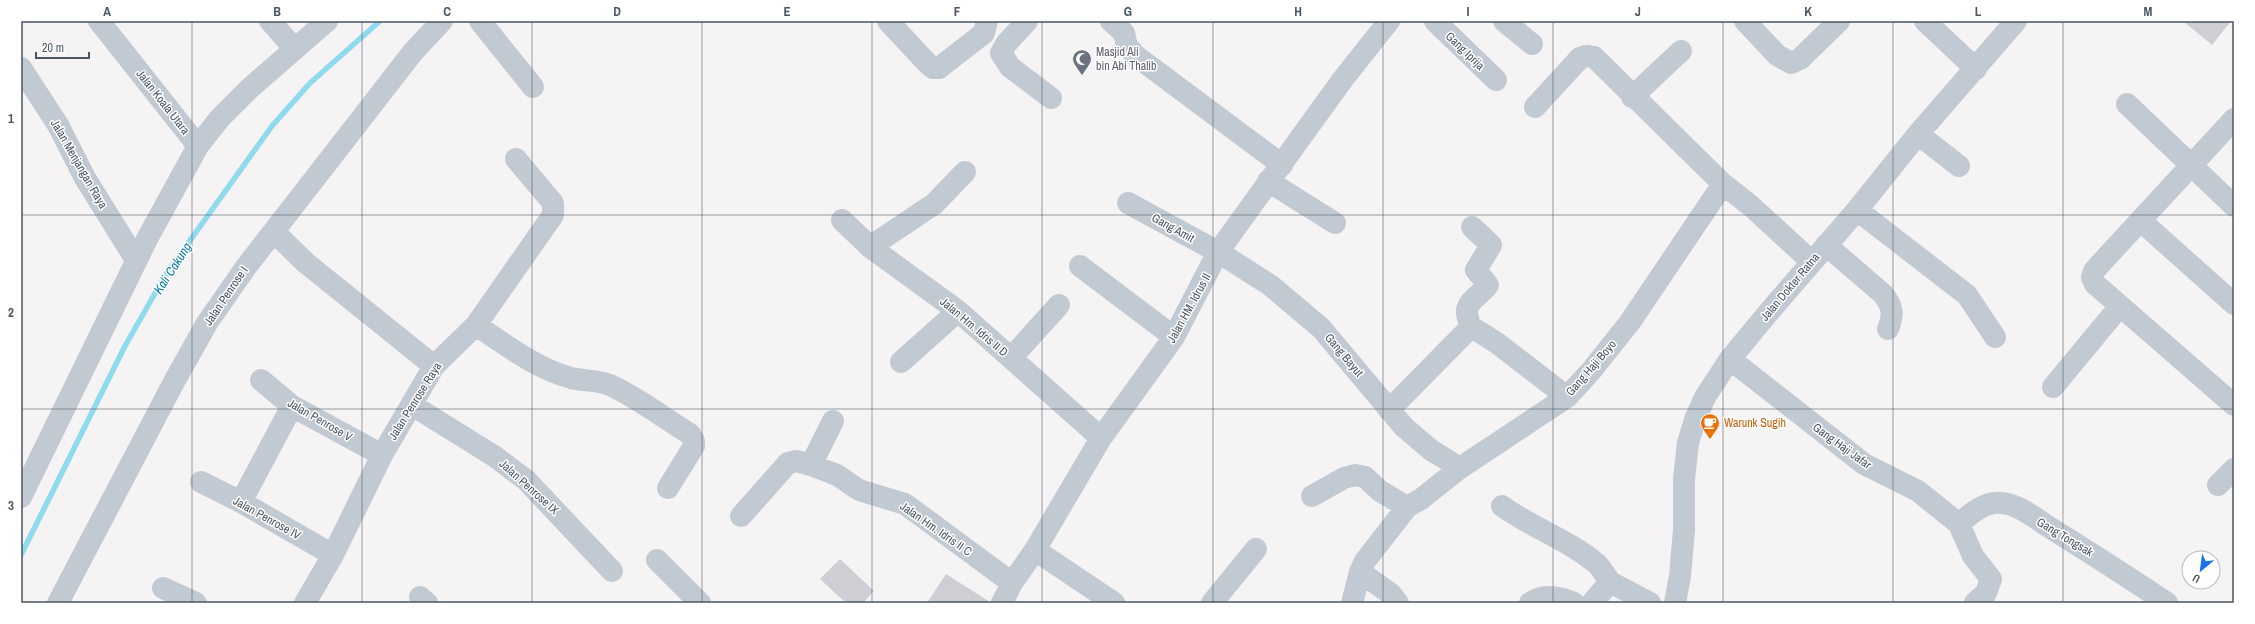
<svg xmlns="http://www.w3.org/2000/svg" width="2255" height="624" font-family="'Archivo Narrow',sans-serif">
  <style>
    .lines { fill: none; stroke-linecap: round; stroke-linejoin: round }
    .stream { stroke: #90daee; stroke-width: 5.5 }
    .building { fill: #cdcfd5 }
    .minor { stroke: #c1cad2; stroke-width: 22 }
    .grid { fill: none; stroke: #4a5661; stroke-width: 1; stroke-opacity: 0.55 }
    .labels { text-anchor: middle; stroke-width: 3; stroke-linejoin: round; paint-order: stroke }
    .street-label { font-size: 12px; fill: #4a5661; stroke: #fff }
    .worship-label { font-size: 12px; fill: #5b616d; stroke: #fff; text-anchor: start }
    .food-label { font-size: 12px; fill: #c56008; stroke: #fff; text-anchor: start }
    .water-label { font-size: 13px; font-style: italic; fill: #0c7c9b; stroke: #fff }
    .neatline { fill: none; stroke: #4a5661; stroke-width: 1.5 }
    .grid-label { font-size: 13px; text-anchor: middle; font-weight: bold; fill: #4a5661 }
  </style>
  <rect width="100%" height="100%" fill="#f5f3f3"/>
  <g class="lines">
    <path class="stream" d="M21,555L125,346L166,274L272,126L310,83L380,21"/>
  </g>
  <path class="building" d="M2183,21H2231L2212,45Z
    M840,559L874,591L863,603H846L820,579Z
    M946,574L990,602V603H927Z"/>
  <g class="lines">
    <path class="minor" d="M99,21L198,146
      M270,21L294,48
      M480,21L533,87
      M888,21L927,63L933,68H939L984,33L987,21
      M1027,21L1006,44L1001,53L1010,67L1051,98
      M1111,21L1124,33L1127,46L1136,56L1282,165
      M1435,21L1496,80
      M1504,21L1532,44
      M1745,21L1777,55L1791,63L1800,59L1839,21
      M1925,21L1976,69
      M21,68L58,125L85,178L136,260
      M1632,97L1681,51
      M2127,104L2234,206
      M1535,107L1580,58L1586,56L1594,57L1723,184
      M2234,119L2102,262L2094,271L2092,277L2095,284L2234,405
      M1918,134L1959,166
      M1268,181L1335,223
      M1128,203L1218,252L1270,285L1321,328L1404,427L1431,450L1460,468
      M1857,210L1967,295L1995,337
      M842,220L870,247L958,311L1101,438
      M2141,221L2234,304
      M274,232L306,263L434,366
      M1826,245L1883,294C1893,307 1894,314 1888,329
      M870,247L934,204L965,172
      M1080,266L1174,337
      M476,325C506,345 535,368 571,378C583,381 598,380 610,385C638,398 664,418 690,434L694,441V446L668,488
      M1470,326L1497,343L1567,397
      M1011,358L1059,305
      M1730,359L1864,464L1918,491L1959,524L1973,556L1991,579L1986,593L1975,603
      M901,362L958,311
      M261,380L292,406L382,455
      M2053,387L2120,306
      M412,405L494,456L526,480L612,571
      M1389,410L1469,329C1471,322 1466,317 1467,310C1470,298 1482,294 1488,285L1476,270L1491,245L1472,227
      M811,465L833,421
      M201,482L241,502L333,555
      M2218,485L2234,469
      M1312,496L1344,478L1355,475L1365,477L1380,491L1407,507
      M21,497L147,239L198,146L220,118L249,89L327,21
      M241,502L292,406
      M1502,506C1532,528 1569,540 1597,564C1602,569 1606,576 1610,582
      M741,516L788,463L796,461L811,465L837,475L859,490L905,504L1012,583
      M1959,524C1970,514 1985,501 2001,503C2018,504 2035,518 2049,527C2089,552 2128,577 2167,603
      M1035,550L1114,603
      M657,560L700,603
      M1360,572L1391,594L1398,603
      M163,588L196,603
      M420,597L427,603
      M58,603L175,380L207,323L246,267L413,52L442,21
      M305,603L333,555L382,455L434,366L476,325L553,215V203L516,159
      M1002,603L1012,583L1035,550L1101,438L1174,337L1218,252L1343,79L1389,21
      M1212,603L1256,549
      M1352,603L1360,572L1365,561L1407,507L1421,499L1460,468L1567,397L1591,371L1630,322L1723,184L1751,206L1812,262
      M1530,603C1544,593 1560,597 1574,603
      M1592,603L1610,582L1650,603
      M1675,603L1680,576L1684,530V479L1688,443L1695,420L1705,397L1730,359L1768,313L1857,210L1918,134L2016,21"/>
  </g>
  <path class="grid" d="M192,21V603M362,21V603M532,21V603M702,21V603M872,21V603M1042,21V603M1213,21V603M1383,21V603M1553,21V603M1723,21V603M1893,21V603M2063,21V603M21,215H2234M21,409H2234"/>
  <defs>
    <symbol id="mosque-pin" viewBox="-11 -11 22 30"><path d="M0 17L-7.5 6A9.5 9.5 0 1 1 7.5 6Z" fill="#6b7280" stroke="#fff"/><path d="M3.5-4.9A6 6 0 1 0 3.5 4.9A5 5 0 1 1 3.5-4.9Z" fill="#fff"/></symbol>
    <symbol id="cafe-pin" viewBox="-11 -11 22 30"><path d="M0 17L-7.5 6A9.5 9.5 0 1 1 7.5 6Z" fill="#e8710a" stroke="#fff"/><path d="M-5.5-4.5H6V0H3Q3 3.5 0 3.5H-2.5Q-5.5 3.5-5.5 0ZM3-3.2v2h1.7v-2ZM-6 4.5H4V6H-6Z" fill="#fff"/></symbol>
  </defs>
  <g fill-rule="evenodd">
    <use href="#mosque-pin" x="1071" y="48" width="22" height="30"/>
    <use href="#cafe-pin" x="1699" y="412" width="22" height="30"/>
  </g>
  <g class="labels">
    <g class="street-label">
      <text transform="translate(1465 51) rotate(44)" y="4">Gang Iprija</text>
      <text transform="translate(163 102) rotate(52)" y="4">Jalan Koala Utara</text>
      <text transform="translate(79 164) rotate(60)" y="4">Jalan Menjangan Raya</text>
      <text transform="translate(1173 228) rotate(29)" y="4">Gang Amit</text>
      <text transform="translate(1790 287) rotate(-50)" y="4">Jalan Dokter Ratna</text>
      <text transform="translate(226 296) rotate(-56)" y="4">Jalan Penrose I</text>
      <text transform="translate(1189 308) rotate(-61)" y="4">Jalan HM. Idrus II</text>
      <text transform="translate(974 327) rotate(40)" y="4">Jalan Hm. Idris II D</text>
      <text transform="translate(1344 355) rotate(50)" y="4">Gang Bayut</text>
      <text transform="translate(1591 368) rotate(-49)" y="4">Gang Haji Boyo</text>
      <text transform="translate(415 401) rotate(-58)" y="4">Jalan Penrose Raya</text>
      <text transform="translate(320 420) rotate(30)" y="4">Jalan Penrose V</text>
      <text transform="translate(1842 446) rotate(36)" y="4">Gang Haji Jafar</text>
      <text transform="translate(529 487) rotate(42)" y="4">Jalan Penrose IX</text>
      <text transform="translate(267 518) rotate(29)" y="4">Jalan Penrose IV</text>
      <text transform="translate(936 529) rotate(35)" y="4">Jalan Hm. Idris II C</text>
      <text transform="translate(2065 537) rotate(31)" y="4">Gang Tongsak</text>
    </g>
    <g class="worship-label">
      <text x="1096" y="56">Masjid Ali<tspan x="1096" dy="14">bin Abi Thalib</tspan></text>
    </g>
    <g class="food-label">
      <text x="1724" y="427">Warunk Sugih</text>
    </g>
    <g class="water-label">
      <text transform="translate(172 268) rotate(-57)" y="5">Kali Cakung</text>
    </g>
  </g>
  <rect width="2255" height="624" fill="none" stroke="#ffffff" stroke-width="44"/>
  <g transform="translate(2201 570) rotate(209)"><circle r="19" fill="#ffffff" stroke="#b7bbc0"/>
  <path d="M0-3L7 15L0 10L-7 15Z" fill="#1a73e8"/>
  <text y="-6" font-size="11" font-weight="bold" text-anchor="middle" fill="#4a5661">U</text>
  </g>
  <path d="M36 52v6h53v-6" fill="none" stroke="#4a5661" stroke-width="2"/>
  <text x="42" y="52" font-size="12" fill="#4a5661" stroke="#ffffff" stroke-width="3" paint-order="stroke">20 m</text>
  <rect x="22" y="22" width="2211" height="580" class="neatline"/>
  <g class="grid-label">
    <text x="107" y="16">A</text>
    <text x="277" y="16">B</text>
    <text x="447" y="16">C</text>
    <text x="617" y="16">D</text>
    <text x="787" y="16">E</text>
    <text x="957" y="16">F</text>
    <text x="1128" y="16">G</text>
    <text x="1298" y="16">H</text>
    <text x="1468" y="16">I</text>
    <text x="1638" y="16">J</text>
    <text x="1808" y="16">K</text>
    <text x="1978" y="16">L</text>
    <text x="2148" y="16">M</text>
    <text x="11" y="123">1</text>
    <text x="11" y="317">2</text>
    <text x="11" y="510">3</text>
  </g>
</svg>
